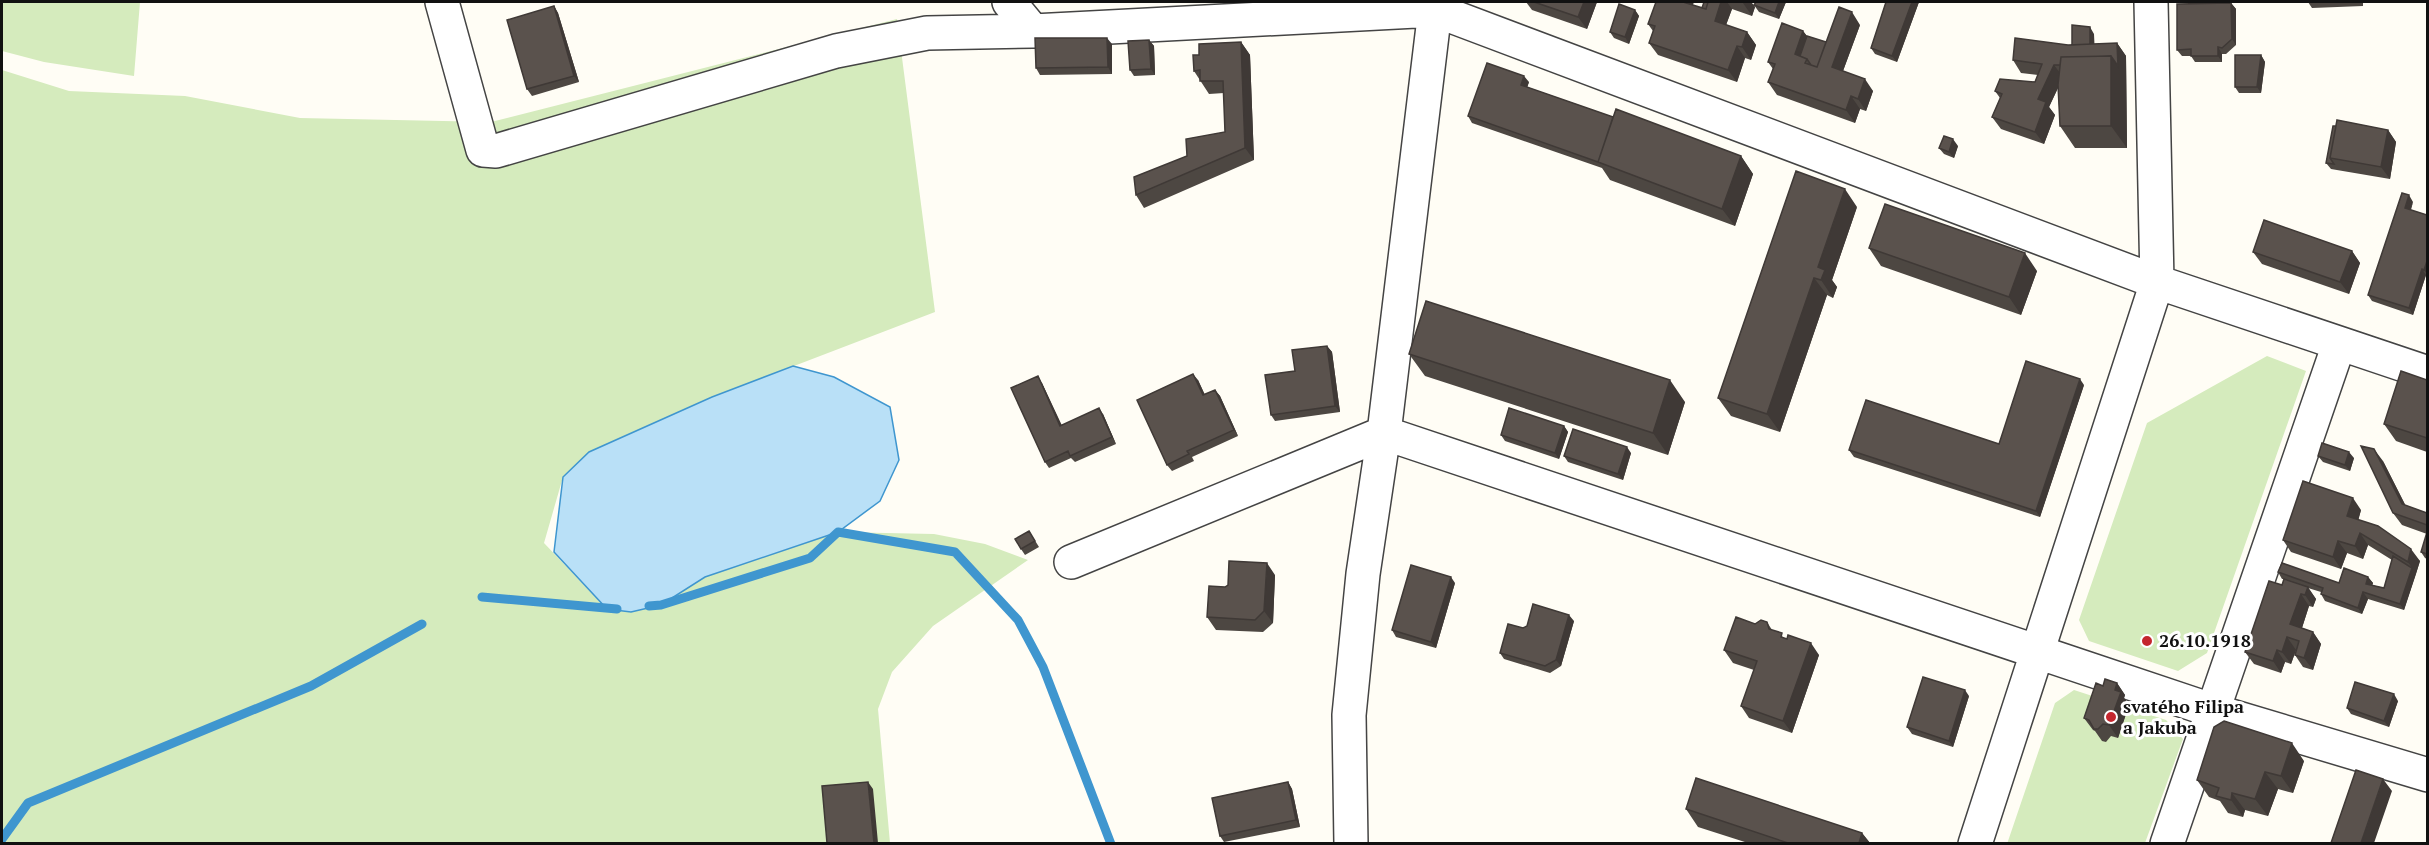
<svg xmlns="http://www.w3.org/2000/svg" width="2429" height="845" font-family="'PT Serif',serif">
  <style>
    .green { fill: #d5ebbd }
    .water { fill: #b9e0f7; stroke: #3f96cf; stroke-width: 1.5 }
    .lines { fill: none; stroke-linecap: round; stroke-linejoin: round }
    .stream { stroke: #3f96cf; stroke-width: 9 }
    .minor-casing { stroke: #444; stroke-width: 36 }
    .minor { stroke: #fff; stroke-width: 33 }
    .wall { fill: #4d4742 }
    .shaded-wall { fill: #3f3936 }
    .building { fill: #5a524d; stroke: #3f3936; stroke-width: 1.5 }
    .poi-dot { fill: #c4262e; stroke: #fff; stroke-width: 2 }
    .labels { text-anchor: middle; stroke-width: 6; stroke-linejoin: round; paint-order: stroke }
    .poi-label { font-size: 18px; font-weight: bold; fill: #111; stroke: #fff; text-anchor: start }
  </style>
  <rect width="100%" height="100%" fill="#fffdf5"/>
  <path class="green" d="M2,2H140L134,76L44,62L2,51Z
    M897,19L935,312L713,397L563,477L544,543L607,609L661,605L705,577L838,532L934,534L985,544L1028,560L933,626L892,672L878,709L890,843H2V70L69,91L185,96L300,118L491,122Z
    M2267,356L2306,371L2207,653L2178,671L2089,641L2079,620L2147,423Z
    M2074,690L2166,720L2183,739L2145,843L2007,844L2055,703Z"/>
  <path class="water" d="M793,366L834,377L890,407L899,460L880,501L838,532L705,577L661,605L631,612L607,609L554,552L563,477L589,452L712,397Z"/>
  <g class="lines">
    <path class="stream" d="M482,597L617,609
      M649,606L661,605L810,558L838,532L955,552L1018,620L1043,667L1111,844
      M2,839L28,803L311,686L422,624"/>
    <defs>
      <path id="minor" d="M442,2L483,150L496,151L836,51L927,33L1033,31
        M1009,2L1033,31L1435,10L2157,282L2428,373
        M1432,2L1435,10L1384,433L2211,710L2428,775
        M1071,562L1384,433L1363,574L1349,715L1351,844
        M1975,844L2157,282L2151,2
        M2167,844L2339,344"/>
    </defs>
    <use href="#minor" class="minor-casing"/>
    <use href="#minor" class="minor"/>
  </g>
  <path class="wall" d="M1526,2H1597L1587,29L1532,10Z
    M1704,2H1751L1755,7L1752,16L1732,9L1726,25L1747,32L1756,45L1751,60L1745,58L1737,82L1658,55L1649,43L1653,31L1648,24L1693,5L1702,8Z
    M1756,2H1786L1779,19L1759,12L1754,5Z
    M1886,2H1919L1897,62L1875,54L1871,48Z
    M2308,2H2363V6L2312,8Z
    M2231,3L2236,9V45L2226,54H2222V62H2195L2191,56H2182L2177,50Z
    M554,6L558,13L579,82L532,96L527,89Z
    M1635,10L1639,16L1629,44L1614,38L1610,32Z
    M1860,25L1843,71L1873,91L1866,111L1860,109L1855,123L1777,95L1768,82L1773,69L1768,62L1803,31L1807,36L1826,42Z
    M2094,34V44L2117,43L2126,56L2127,148H2075L2060,126L2058,88L2049,107L2055,115L2044,144L2001,129L1992,117L2000,98L1995,91L2035,82L2038,75L2021,73L2013,60L2068,45H2072Z
    M1149,40L1154,46L1155,75L1134,76L1130,70Z
    M1241,42L1250,55L1254,160L1144,208L1136,195L1225,132L1224,93L1209,94L1194,71L1199,55Z
    M1112,44V74L1040,75L1036,68Z
    M2261,55L2265,62L2261,93H2239L2235,87Z
    M1529,82L1527,87L1613,117L1741,156L1753,174L1735,226L1610,180L1602,168L1472,123L1468,116Z
    M2333,126L2388,130L2396,142L2390,179L2331,169L2326,163Z
    M1958,146L1954,158L1944,154L1939,148Z
    M2413,202L2411,210L2427,215V276L2426,275L2413,315L2372,301L2368,295Z
    M1857,207L1832,280L1837,287L1833,298L1827,295L1780,432L1731,416L1718,398Z
    M1869,248L2037,271L2021,315L1881,266Z
    M2352,251L2360,263L2349,294L2262,264L2253,252Z
    M1327,346L1332,352L1340,412L1275,421L1271,415L1295,371Z
    M1409,354L1685,402L1668,455L1425,376Z
    M1198,380L1205,395L1215,390L1220,396L1238,436L1192,457L1194,461L1172,471L1167,465Z
    M2427,380V452L2396,441L2384,424Z
    M1042,383L1061,425L1103,414L1116,444L1075,462L1071,458L1049,468L1045,462Z
    M2084,385L2040,517L1854,457L1849,450L1999,444Z
    M1564,426L1568,432L1559,459L1505,441L1501,435Z
    M1631,453L1623,480L1568,462L1564,456Z
    M2318,456L2354,458L2350,471L2323,462Z
    M2383,461L2405,505L2427,513V559L2425,558L2421,552L2427,534L2402,525L2393,513Z
    M2361,510L2358,520L2420,561L2404,610L2368,599L2362,614L2325,601L2321,594V592L2308,588L2316,599L2313,607L2309,606L2302,628L2313,632L2321,644L2313,670L2303,667L2295,655L2296,650L2291,664L2285,662L2281,673L2254,664L2245,652L2282,585L2284,579H2282L2278,572L2339,583L2368,577L2373,583L2372,585L2384,588L2392,560L2368,545L2363,559L2347,553L2341,569L2291,552L2283,540Z
    M1029,531L1039,547L1025,555L1021,549Z
    M1275,575L1273,623L1263,632L1216,630L1207,617L1225,587Z
    M1455,583L1436,648L1396,637L1392,630Z
    M1574,621L1561,666L1550,673L1504,659L1500,653L1523,628Z
    M1767,622L1772,630L1786,639L1819,655L1792,733L1749,718L1741,706L1754,670L1733,663L1724,650L1755,624Z
    M2117,683L2125,695L2124,698L2129,705L2118,738L2111,736L2106,742L2102,741L2095,731L2093,730L2084,718L2103,686Z
    M1969,696L1953,747L1912,734L1907,727Z
    M2398,701L2389,727L2351,714L2347,708Z
    M2304,761L2293,793L2278,789L2268,816L2245,810L2243,817L2228,813L2220,801L2209,797L2197,780Z
    M1288,782L1292,789L1300,827L1224,842L1220,836Z
    M1686,809L1862,833L1870,843H1748L1698,827Z"/>
  <path class="shaded-wall" d="M1584,2H1597L1587,29L1578,17Z
    M1682,2H1694L1690,13Z
    M1721,2H1727L1732,9L1723,33L1715,21Z
    M1744,2H1751L1755,7L1752,16L1743,3Z
    M1779,2H1786L1779,19L1775,13Z
    M1912,2H1919L1897,62L1892,56Z
    M2231,3L2236,9V45L2232,39Z
    M554,6L558,13L579,82L574,76Z
    M1635,10L1639,16L1629,44L1625,37Z
    M1852,12L1860,25L1840,79L1832,67Z
    M2090,27L2094,34L2095,56L2090,50Z
    M1803,31L1812,43L1805,62L1795,54Z
    M1747,32L1756,45L1751,60L1742,47Z
    M1107,38L1112,44V74L1108,67Z
    M1149,40L1154,46L1155,75L1151,69Z
    M1241,42L1250,55L1254,160L1245,148Z
    M2117,43L2126,56L2127,148L2111,126V56Z
    M1737,46L1745,58L1737,82L1728,70Z
    M2218,47L2222,54V62L2218,56Z
    M2261,55L2265,62L2261,93L2257,87Z
    M2054,65L2063,77L2049,107L2055,115L2044,144L2035,132L2038,99Z
    M1524,76L1529,82L1526,91L1521,85Z
    M1865,79L1873,91L1866,111L1858,99Z
    M1851,96L1860,109L1855,123L1846,110Z
    M2388,130L2396,142L2390,179L2381,167Z
    M1953,139L1958,146L1954,158L1949,152Z
    M1741,156L1753,174L1735,226L1722,209Z
    M1845,189L1857,207L1832,280L1837,287L1833,298L1821,280L1818,267Z
    M2409,195L2413,202L2409,214L2405,208Z
    M2352,251L2360,263L2349,294L2340,282Z
    M2025,253L2037,271L2021,315L2009,297Z
    M2427,261V274L2424,270Z
    M2422,269L2426,275L2413,315L2409,308Z
    M1814,278L1827,295L1780,432L1767,414Z
    M1327,346L1332,352L1340,412L1335,406Z
    M1193,374L1198,380L1208,402L1203,395Z
    M1038,376L1042,383L1065,432L1060,426Z
    M2080,379L2084,385L2040,517L2036,511Z
    M1670,380L1685,402L1668,455L1653,433Z
    M1215,390L1220,396L1238,436L1234,430Z
    M1099,408L1103,414L1116,444L1112,437Z
    M1564,426L1568,432L1559,459L1555,453Z
    M1627,447L1631,453L1623,480L1618,474Z
    M2374,449L2383,461L2411,516L2402,504Z
    M2349,452L2354,458L2350,471L2345,465Z
    M2353,498L2361,510L2356,529L2347,516Z
    M2360,533L2368,545L2363,559L2355,546Z
    M2338,541L2347,553L2341,569L2333,557Z
    M2411,549L2420,561L2416,574L2408,562Z
    M1267,563L1275,575L1273,623L1264,611Z
    M2412,568L2416,574L2404,610L2400,604Z
    M1451,577L1455,583L1436,648L1431,642Z
    M2368,577L2373,583L2371,590L2366,584Z
    M2308,587L2316,599L2313,607L2305,595Z
    M2363,592L2368,599L2362,614L2358,608Z
    M2301,594L2309,606L2299,637L2290,624Z
    M1569,615L1574,621L1561,666L1556,660Z
    M2313,632L2321,644L2313,670L2304,658Z
    M2287,637L2296,650L2291,664L2282,652Z
    M1811,643L1819,655L1792,733L1783,721Z
    M2277,650L2285,662L2281,673L2273,661Z
    M2117,683L2125,695L2124,698L2129,705L2118,738L2109,725L2115,690Z
    M1965,690L1969,696L1953,747L1949,741Z
    M2394,694L2398,701L2389,727L2384,721Z
    M2292,743L2304,761L2293,793L2281,776Z
    M2265,772L2278,789L2268,816L2255,799Z
    M2383,779L2392,791L2374,843H2361Z
    M868,782L873,789L878,843H874Z
    M1288,782L1292,789L1300,827L1296,820Z
    M2232,793L2245,810L2243,817L2231,800Z
    M1862,833L1870,843H1859Z"/>
  <path class="building" d="M1534,2H1584L1578,17Z
    M1656,2H1683L1706,9L1708,2H1721L1715,21L1747,32L1742,47L1737,46L1728,70L1649,43L1655,26L1648,24Z
    M1704,2H1708L1706,9L1702,8Z
    M1756,2H1779L1775,13L1754,5Z
    M1886,2H1912L1892,56L1871,48Z
    M2231,3L2232,39L2222,48L2218,47V56H2191V49L2177,50V4Z
    M1619,4L1635,10L1625,37L1610,32Z
    M554,6L574,76L527,89L507,20Z
    M1839,7L1852,12L1832,67L1865,79L1858,99L1851,96L1846,110L1768,82L1775,64L1768,62L1782,23L1803,31L1795,54L1807,59L1805,63L1817,67Z
    M2072,25L2090,27V44L2072,45Z
    M1807,36L1826,42L1817,67L1811,65L1807,59L1800,56Z
    M1035,38H1107L1108,67L1036,68Z
    M2015,38L2068,45L2117,43L2118,66L2111,56L2061,57L2060,65H2054L2038,99L2046,102L2035,132L1992,117L2002,94L1995,91L2000,79L2035,82L2042,64L2013,60Z
    M1149,40L1151,69L1130,70L1128,41Z
    M1241,42L1245,148L1136,195L1134,177L1187,156L1186,139L1225,132L1223,81H1200V70L1194,71L1193,55H1199V44Z
    M2235,55H2261L2257,87H2235Z
    M2111,56V126H2060L2058,85L2061,57Z
    M1487,63L1524,76L1521,85L1613,117L1598,162L1468,116Z
    M1616,109L1741,156L1722,209L1598,162Z
    M2337,120L2388,130L2381,167L2330,158Z
    M2333,126H2336L2330,158L2334,164L2326,163Z
    M1944,136L1953,139L1949,152L1939,148Z
    M1796,171L1845,189L1818,267L1825,270L1821,280L1814,278L1767,414L1718,398Z
    M2402,193L2409,195L2405,208L2427,215V261L2424,270L2422,269L2409,308L2368,295Z
    M1885,204L2025,253L2009,297L1869,248Z
    M2264,220L2352,251L2340,282L2253,252Z
    M1426,301L1670,380L1653,433L1409,354Z
    M1327,346L1335,406L1271,415L1265,375L1295,371L1292,350Z
    M2026,361L2080,379L2036,511L1849,450L1866,400L1999,444Z
    M2401,371L2427,380V438L2384,424Z
    M1193,374L1203,395L1215,390L1234,430L1187,451L1189,454L1167,465L1137,400Z
    M1038,376L1060,426L1099,408L1112,437L1070,456L1068,451L1045,462L1011,388Z
    M1509,408L1564,426L1555,453L1501,435Z
    M1573,429L1627,447L1618,474L1564,456Z
    M2322,443L2349,452L2345,465L2318,456Z
    M2361,446L2374,449L2402,504L2427,513V525L2393,513Z
    M2303,481L2353,498L2347,516L2378,526L2411,549L2408,562L2360,533L2355,546L2338,541L2333,557L2283,540Z
    M1029,531L1035,541L1021,549L1015,539Z
    M2427,532V554L2421,552Z
    M2393,556L2412,568L2400,604L2363,592L2358,608L2321,594L2323,588L2278,572L2282,563L2339,583L2344,568L2368,577L2366,584L2384,588Z
    M1229,561L1267,563L1264,611L1255,620L1207,617L1209,586L1225,587L1228,585Z
    M1411,565L1451,577L1431,642L1392,630Z
    M2284,579L2308,587L2305,595L2301,594L2290,624L2313,632L2304,658L2295,655L2299,641L2287,637L2282,652L2277,650L2273,661L2245,652L2269,581L2282,585Z
    M1533,604L1569,615L1556,660L1545,666L1500,653L1508,624L1523,628L1527,626Z
    M1736,617L1755,624L1761,620L1767,622L1769,629L1782,633L1781,637L1787,639L1788,635L1811,643L1783,721L1741,706L1757,661L1724,650Z
    M1923,677L1965,690L1949,741L1907,727Z
    M2105,679L2117,683L2115,690L2121,692L2109,725L2103,724L2098,729H2094L2089,720L2084,718L2096,683L2103,686Z
    M2355,682L2394,694L2384,721L2347,708Z
    M2224,721L2292,743L2281,776L2265,772L2255,799L2232,793L2231,800L2216,796L2219,788L2197,780L2214,727Z
    M2356,770L2383,779L2361,843H2331Z
    M1696,778L1862,833L1859,843H1788L1686,809Z
    M868,782L874,843H827L822,786Z
    M1288,782L1296,820L1220,836L1212,798Z"/>
  <g class="poi-dot">
    <circle cx="2147" cy="641" r="6"/>
    <circle cx="2111" cy="717" r="6"/>
  </g>
  <g class="labels">
    <g class="poi-label">
      <text x="2159" y="647">26.10.1918</text>
      <text x="2123" y="713">svatého Filipa<tspan x="2123" dy="21">a Jakuba</tspan></text>
    </g>
  </g>
  <rect width="2429" height="845" fill="none" stroke="#111111" stroke-width="6"/>
</svg>
